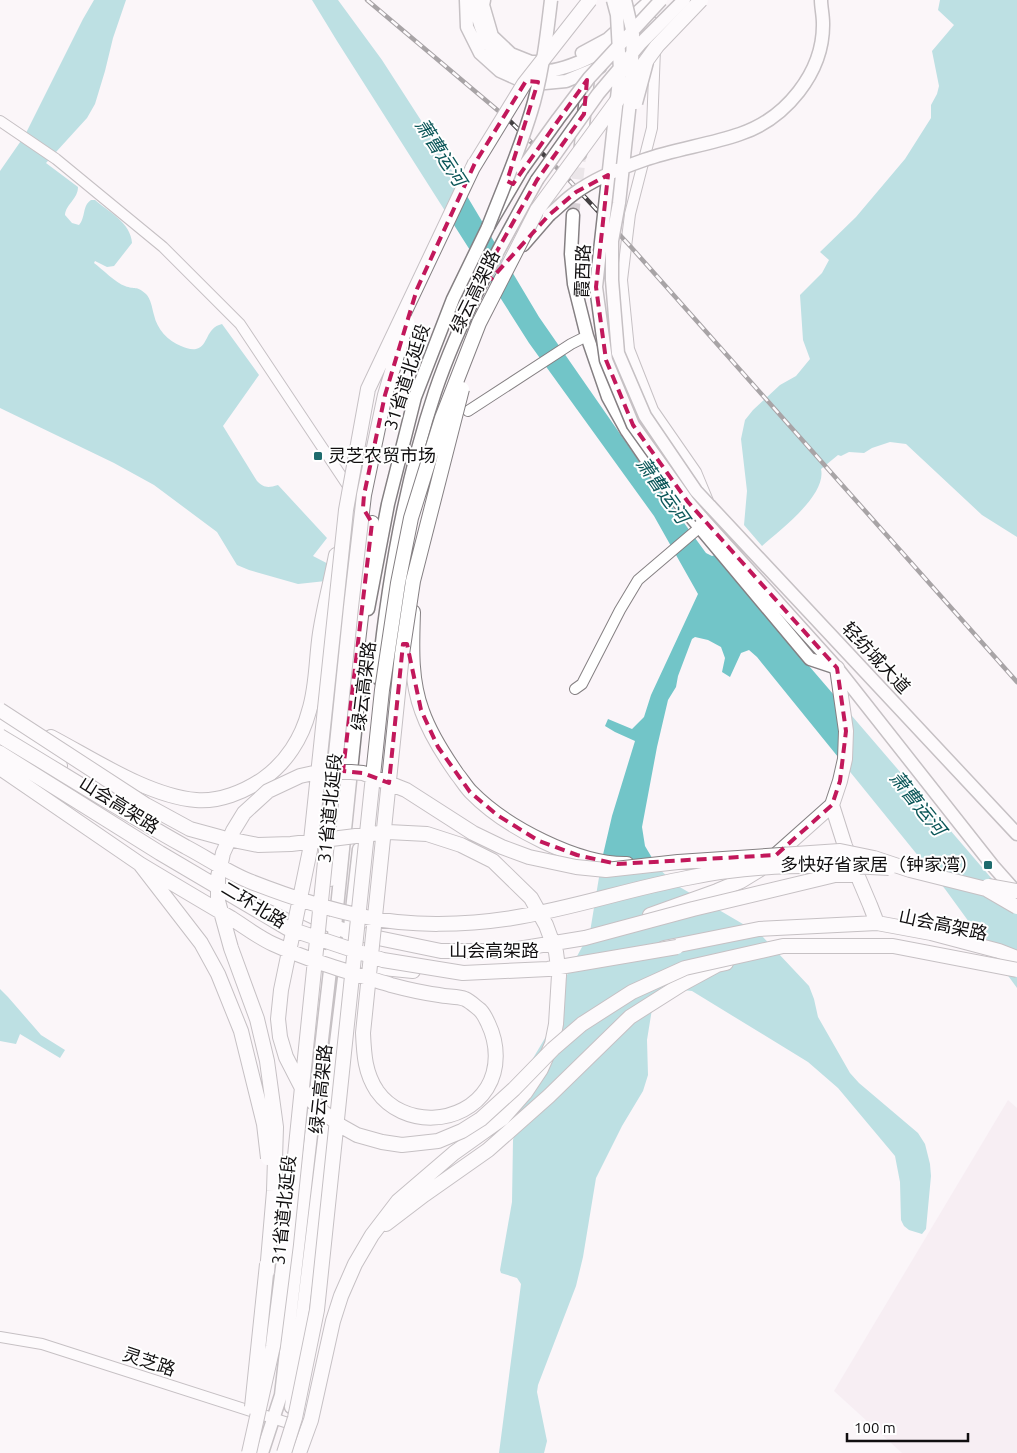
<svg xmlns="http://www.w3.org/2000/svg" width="1017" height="1453" font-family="Ubuntu,'Noto Sans SC',sans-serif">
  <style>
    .built { fill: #f1e5ec }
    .water { fill: #72c5c8 }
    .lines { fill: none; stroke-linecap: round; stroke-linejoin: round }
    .major-tunnel { stroke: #d8d2d6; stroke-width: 12; stroke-dasharray: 12 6; stroke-linecap: butt }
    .minor-casing { stroke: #858083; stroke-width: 12 }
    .major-casing { stroke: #858083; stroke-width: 15 }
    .highway-casing { stroke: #858083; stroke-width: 16 }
    .minor { stroke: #fff; stroke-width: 10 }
    .major { stroke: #fff; stroke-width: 12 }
    .highway { stroke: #fff; stroke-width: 14 }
    .rail-casing { stroke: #434042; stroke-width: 4.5 }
    .rail { stroke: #fff; stroke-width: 2.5; stroke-dasharray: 8; stroke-linecap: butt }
    .major-bridge-casing { stroke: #858083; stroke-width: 15; stroke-linecap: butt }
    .highway-bridge-casing { stroke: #858083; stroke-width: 16; stroke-linecap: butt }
    .major-bridge { stroke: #fff; stroke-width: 12 }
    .highway-bridge { stroke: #fff; stroke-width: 14 }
    .marked { fill: none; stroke: #c2185b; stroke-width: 4; stroke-dasharray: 10 6; stroke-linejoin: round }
    .poi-dot { fill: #1f6c6e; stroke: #fff; stroke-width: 2 }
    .labels { text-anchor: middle; stroke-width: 4; stroke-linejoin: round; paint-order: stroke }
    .street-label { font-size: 18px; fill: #110f10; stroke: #fff }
    .poi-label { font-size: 18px; fill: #110f10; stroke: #fff; text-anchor: start }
    .water-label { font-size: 19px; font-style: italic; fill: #0c5759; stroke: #fff }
  </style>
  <rect width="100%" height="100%" fill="#fbf5f9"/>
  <path class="built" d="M1008,1100L1017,1108V1453H902L834,1391Z"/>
  <path class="water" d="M94,0H126L113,38L105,71L95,104L87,118L46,163L78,187C78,199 66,204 65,215L72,223L79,225C86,217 82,206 91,200H95C109,212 131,223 132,243L114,266L107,267L95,261L94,263C102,269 116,283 125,286C135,290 136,285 146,294C151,299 152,308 154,315C157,329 168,341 181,346C186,348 191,350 196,349C209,346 205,328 222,324L259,375L223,426L257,481C264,488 268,488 278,485L327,538L313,556L338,569L335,580L298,584L249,570L237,565L217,532L154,485L114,463L0,408V171L25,135L83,19Z
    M312,0H338L382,60L433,139L539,317L641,464L706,553L712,556L715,555L742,588L1017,908V988L945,889L757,657L749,650L741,653L730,677L722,672L725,658L721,647L708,640L695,637L692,639L678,676L676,687L668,700L657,747L642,827L645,846L658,868L678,886L760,934L809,986L814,999L818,1017L850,1073L859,1083L918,1133L925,1144L930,1164L931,1176L926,1229L922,1234L909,1230L904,1226L901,1220L900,1182L895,1156L838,1088L808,1062L692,991L683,990L652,1009L647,1040L648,1075L643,1091L622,1126L596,1178L583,1257L576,1286L538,1385L537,1392L547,1441L544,1453H499L521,1284L517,1278L501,1273L500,1270L512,1202L513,1140L532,1060L551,1028L559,990L590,932L602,859L612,816L635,741L615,732L605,726L608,719L632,729L644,717L651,695L698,594L654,516L529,343L337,41Z
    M940,0H1017V537L982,515L906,444L890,442L872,448L864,453L849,452L841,456L838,455L821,469C827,495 780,530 762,546L744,525L747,491L741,439L745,420L753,410L780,385L796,376L810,359L803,340L800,295L822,273L829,260L820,252L856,217L905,159L931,118V105L937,94L939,86L932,51L954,25L938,10Z
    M0,989L8,997L41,1035L65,1050L60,1058L20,1034L16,1044L0,1041Z"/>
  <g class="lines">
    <path class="major-tunnel" d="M573,215L580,157"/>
    <defs>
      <path id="minor" d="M655,49L652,128L630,214L622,280L629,349L653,410L696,472L708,501
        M0,121L56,159L163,247L240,324L364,510
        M468,411L571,344L587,336
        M575,689L582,684L620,610L638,580L699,528
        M0,1337L42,1344L288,1423"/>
      <path id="major" d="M466,0L467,27L480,53L500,71L520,80L545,83L566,81L600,67
        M474,0C480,33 491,64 529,70C535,70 542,72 548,71C566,69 583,61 599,53C619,45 637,37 654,24
        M484,0L483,5L492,36L511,54L531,62H541
        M582,53L608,39L651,0
        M580,154L588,77
        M573,215L571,254L574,284L587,336L608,397L627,431L661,481L810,659L837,668
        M523,245L549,215
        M710,506L1017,834
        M701,517L837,668L993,866L1017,893
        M368,609L388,504L415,397L453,299L488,227L522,169
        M378,678C388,580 404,485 435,392C460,318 499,248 537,180
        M291,1407L346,962L359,849
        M262,1453L281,1395L335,927L363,654"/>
      <path id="highway" d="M413,612C412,645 410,679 422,711C430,734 443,754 457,774C462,780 466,787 471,792C505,827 578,865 627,864
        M0,724L60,766
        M51,737C93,759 148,796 196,800C219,802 244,792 263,779C286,763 302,738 309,711C317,686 316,659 320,633C324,607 331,581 336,555
        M832,805L845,846L870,905L877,923
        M330,879L372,523
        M253,888L335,927L349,932L441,951H506
        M650,915L717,891L741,881L759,870L832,805L840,781L845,759L846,731L837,668
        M664,948L759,929L877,923L931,933L999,951L1017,958
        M316,955L363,966L413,971
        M386,1224L424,1195L488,1150L549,1096L630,1017L682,984L717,965L726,963
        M299,1453L311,1420L333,1321L341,1296L355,1264L372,1235L398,1201L454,1153L503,1118L525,1093L541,1069L552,1044L556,1024L559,975"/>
    </defs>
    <use href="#minor" class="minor-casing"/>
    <use href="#major" class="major-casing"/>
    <use href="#highway" class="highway-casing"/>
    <use href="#minor" class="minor"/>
    <use href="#major" class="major"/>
    <use href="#highway" class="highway"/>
    <defs>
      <path id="rail" d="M367,0L508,119L569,180L631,247L1017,682"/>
    </defs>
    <use href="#rail" class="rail-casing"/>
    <use href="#rail" class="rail"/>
    <defs>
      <path id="major-bridge" d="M613,0L617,15L620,71L596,287L606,360L633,425L688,502L701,517
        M625,0L633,34L631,92L619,203L612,241V280L618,353L645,416L696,491L710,506
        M636,103L647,62
        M522,169L558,119L589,78L661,0
        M537,180L598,94L641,43L684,0
        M549,215C558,208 566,199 575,193C595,178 621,168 644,160C675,149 708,145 740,134C785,119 824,73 823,23C823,15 821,7 821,0
        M488,227C504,186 522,145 534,102C543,68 547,34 551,0"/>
      <path id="highway-bridge" d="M475,163L368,389L346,510L310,850L281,990L278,1019L280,1037L286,1057L305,1094L323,1112L341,1126L357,1135L382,1142L402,1145L438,1141L462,1131L481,1119L514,1089L553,1049L582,1024L632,992L685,968L783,946H893L1017,970
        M472,169L524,84L590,0
        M0,710L146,805L190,829L223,838L258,845L291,844L388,832L427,834L461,845L493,861L531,898L546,925L556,952L559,975
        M0,736C62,773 123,812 186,847C207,858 227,872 249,881C287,896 326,909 366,917C411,927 466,925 512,918C571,909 628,889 687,878C754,864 821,864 889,868
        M0,753L160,853L287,928L383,960L463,973L548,969L677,947
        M0,768L140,864L201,943L218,974L241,1031L264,1124L268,1158
        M140,864C170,882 200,900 231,918C245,927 258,937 273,944C310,961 352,973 391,985C406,989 423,993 439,995C447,997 458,996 465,999C470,1001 476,1007 480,1010C484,1014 486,1019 488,1023C498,1044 499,1068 487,1088C463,1126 403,1128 377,1091C365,1073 364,1055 363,1033L402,654L413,581L462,389
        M988,886L1017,891
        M506,951L585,938L693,909L835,875H853
        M267,1272L274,1191L276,1127L267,1061L257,1019L231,948L218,901V877L223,853L233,831L244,813L268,791L300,776L327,770L363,773L406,790L473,833L502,847L529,857L576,867L606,870L678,862L840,851L874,858L910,870L986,889L1017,907
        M252,1407L267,1264
        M249,1453L273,1346L286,1244L351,607L364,495L385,395L407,322
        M284,1453L295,1418L317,1310L382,690L398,583L411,518L442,418L479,323L537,210L657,46L701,0"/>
    </defs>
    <use href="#major-bridge" class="major-bridge-casing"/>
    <use href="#highway-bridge" class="highway-bridge-casing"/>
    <use href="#major-bridge" class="major-bridge"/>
    <use href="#highway-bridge" class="highway-bridge"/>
  </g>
  <path d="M0 0H1017V1453H0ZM587,80L584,114L537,180L484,274L491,279L549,215L576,192L608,175L596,287L606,360L633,425L688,502L837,668L846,731L840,781L832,805L776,855L617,864L577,855L539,841L497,815L470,792L438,747L421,710L407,644H403L389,783L363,773L343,771L372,523L363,508L364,495L385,395L417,289L475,163L526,81L538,82L507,181L513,184Z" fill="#fbf5f9" fill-opacity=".55" fill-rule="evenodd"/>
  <path class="marked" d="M587,80L584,114L537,180L484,274L491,279L549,215L576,192L608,175L596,287L606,360L633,425L688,502L837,668L846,731L840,781L832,805L776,855L617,864L577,855L539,841L497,815L470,792L438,747L421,710L407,644H403L389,783L363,773L343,771L372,523L363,508L364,495L385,395L417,289L475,163L526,81L538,82L507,181L513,184Z"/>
  <g class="poi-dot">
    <rect x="313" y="451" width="10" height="10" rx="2.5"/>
    <rect x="983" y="860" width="10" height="10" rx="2.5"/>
  </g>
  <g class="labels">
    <g class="street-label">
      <text transform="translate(583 271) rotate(-88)" y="6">霞西路</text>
      <text transform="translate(475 292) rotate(-64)" y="6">绿云高架路</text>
      <text transform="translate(407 377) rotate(-72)" y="6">31省道北延段</text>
      <text transform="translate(876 658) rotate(47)" y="6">轻纺城大道</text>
      <text transform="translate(364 686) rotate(-83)" y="6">绿云高架路</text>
      <text transform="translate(119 805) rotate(32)" y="6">山会高架路</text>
      <text transform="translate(330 808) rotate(-84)" y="6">31省道北延段</text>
      <text transform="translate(254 905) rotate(31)" y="6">二环北路</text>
      <text transform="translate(943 925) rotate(12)" y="6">山会高架路</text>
      <text x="494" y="957">山会高架路</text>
      <text transform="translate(321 1089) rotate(-84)" y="6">绿云高架路</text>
      <text transform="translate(284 1210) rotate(-84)" y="6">31省道北延段</text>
      <text transform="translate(149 1362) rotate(18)" y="6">灵芝路</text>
    </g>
    <g class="poi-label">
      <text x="328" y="462">灵芝农贸市场</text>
      <text x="978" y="871" text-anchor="end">多快好省家居（钟家湾）</text>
    </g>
    <g class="water-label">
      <text transform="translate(441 152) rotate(57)" y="7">萧曹运河</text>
      <text transform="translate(663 490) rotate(55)" y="7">萧曹运河</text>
      <text transform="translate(918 803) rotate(51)" y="7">萧曹运河</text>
    </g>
  </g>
  <path d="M847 1433v8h121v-8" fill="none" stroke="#110f10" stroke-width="2.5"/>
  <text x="854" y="1433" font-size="15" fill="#110f10" stroke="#ffffff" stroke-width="4" paint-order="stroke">100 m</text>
</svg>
